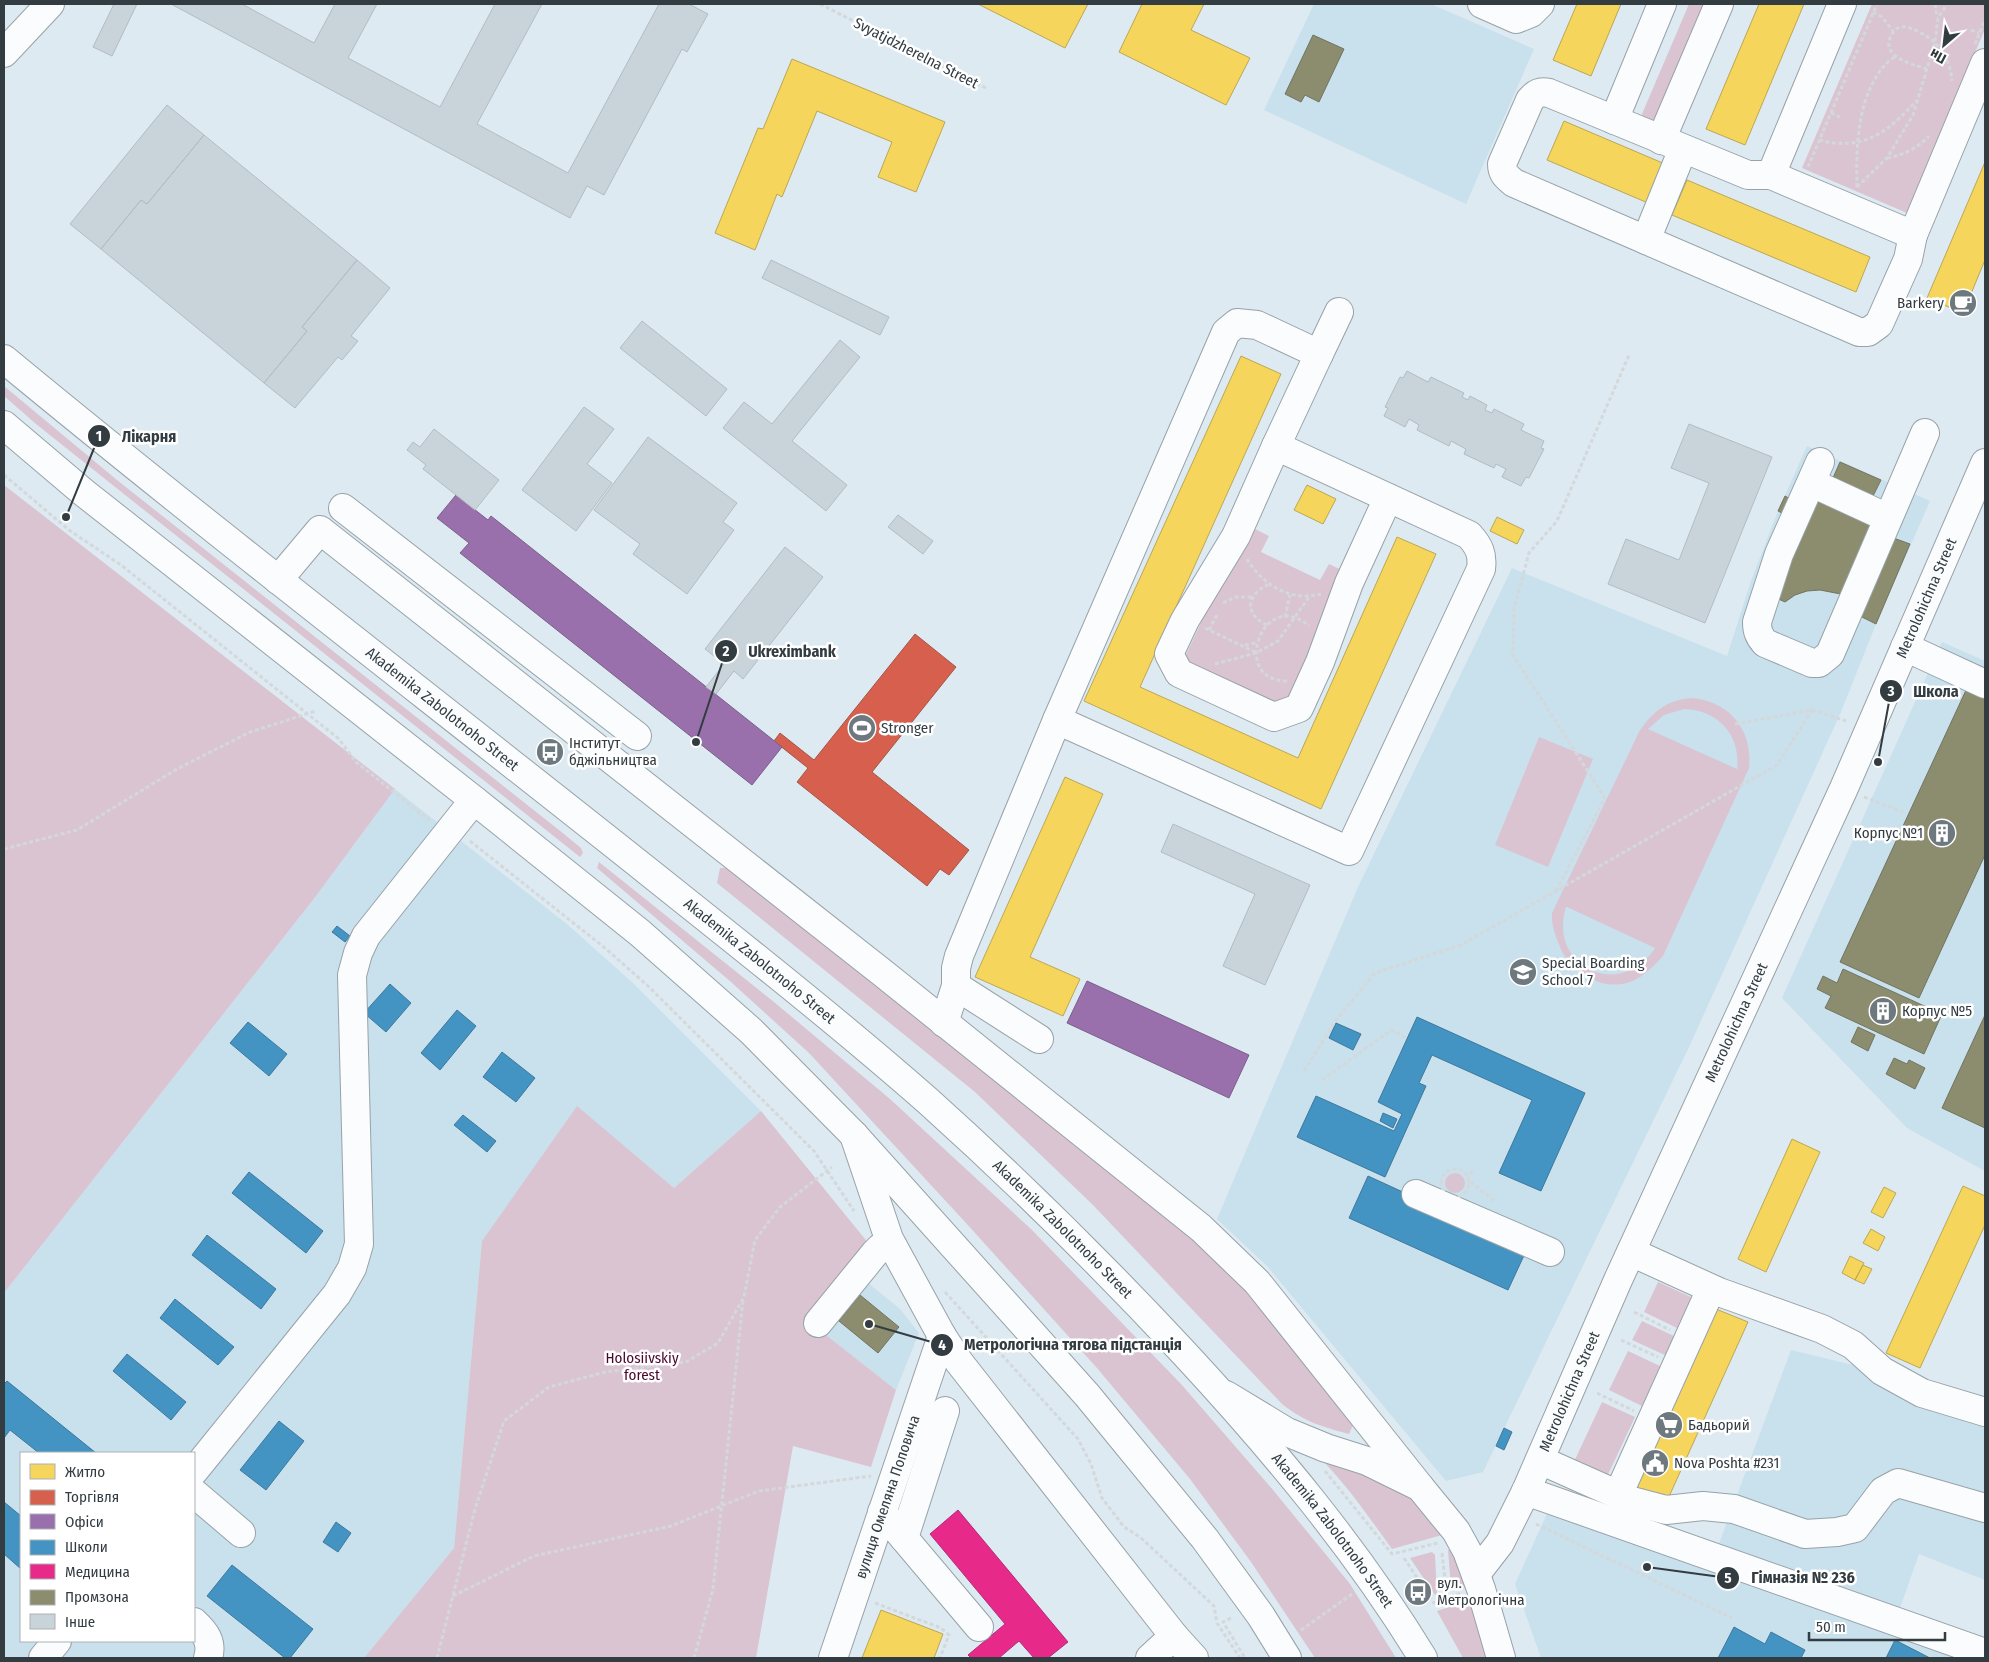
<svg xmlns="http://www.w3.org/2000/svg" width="1989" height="1662" font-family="'Fira Sans Condensed',sans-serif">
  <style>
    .built { fill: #c9e0ed; fill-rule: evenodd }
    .green { fill: #dac4d2; fill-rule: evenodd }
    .homes { fill: #f6d55c; stroke: #bba754 }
    .shops { fill: #d6604d; stroke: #a55549 }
    .offices { fill: #9970ab; stroke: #7a608b }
    .schools { fill: #4393c3; stroke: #3e799c }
    .health { fill: #e7298a; stroke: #b12f74 }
    .industry { fill: #8c8c6e; stroke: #717460 }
    .building { fill: #c9d3da; stroke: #b2bcc2 }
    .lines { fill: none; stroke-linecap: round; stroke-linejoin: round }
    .minor-casing { stroke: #98a2a8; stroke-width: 30 }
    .highway-casing { stroke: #98a2a8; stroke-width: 30 }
    .path { stroke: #d4d8da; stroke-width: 3; stroke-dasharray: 4 2.5; stroke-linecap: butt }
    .minor { stroke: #fafcfd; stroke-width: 28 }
    .highway { stroke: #fafcfd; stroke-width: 28 }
    .labels { text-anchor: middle; stroke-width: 5; stroke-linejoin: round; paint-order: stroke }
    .street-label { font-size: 15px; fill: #323c41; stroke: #fff }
    .poi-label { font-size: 15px; fill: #323c41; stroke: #fff; text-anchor: start }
    .park-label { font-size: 15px; fill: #4d072d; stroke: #fff }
    .leader { fill: none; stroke: #323c41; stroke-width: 2 }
    .callout-dot { fill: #323c41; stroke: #fff; stroke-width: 2 }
    .mark-label { font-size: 15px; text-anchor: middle; font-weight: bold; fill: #fff }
    .callout-label { font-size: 16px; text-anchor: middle; font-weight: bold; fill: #323c41; stroke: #fff; stroke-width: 5; stroke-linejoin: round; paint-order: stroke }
  </style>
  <rect width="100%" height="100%" fill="#ddeaf2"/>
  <path class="built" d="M1314,4H1431L1534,49L1466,204L1264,110Z
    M1807,446L1930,501L1876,624L1841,712L1689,1047L1483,1472L1446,1481L1267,1266L1217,1219L1358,887L1512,568L1727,656L1751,581L1778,511Z
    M1942,642L1985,661V1171L1907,1128L1782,998Z
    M395,789L568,925L633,983L761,1111L674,1188L577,1107L482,1241L454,1548L364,1658H4V1293L316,896ZM21,1453H194V1641H21Z
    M857,1274L900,1309L919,1333L896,1390L807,1320Z
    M1791,1350L1985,1397V1580L1919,1554L1900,1608L1985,1638V1658H1541L1515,1584L1556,1494L1717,1549Z"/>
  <path class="green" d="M1689,4H1706L1657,120L1651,124L1644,121L1642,114Z
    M1872,4H1985V29L1907,213L1802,168Z
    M4,386L117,480L564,834L581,848L583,853L580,857L36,424L4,396Z
    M4,485L395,789L316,896L4,1293Z
    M1247,525L1269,536L1261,552L1320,580L1329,564L1348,573L1282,711L1182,663Z
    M1691,698C1730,701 1753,730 1749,768L1663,956C1655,965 1644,976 1633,981C1606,992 1577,976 1563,953C1557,941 1551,926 1552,913L1639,732C1652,712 1667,700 1691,698ZM1684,709C1718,710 1741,735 1737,769L1648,729L1664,715ZM1566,907H1567L1655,948C1621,1001 1547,967 1566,907Z
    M1539,737L1593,759L1548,867L1495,845Z
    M599,862L774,1002L890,1099L1031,1229L1181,1384L1273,1490L1350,1584L1396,1658H1315L1251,1562L1190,1479L1097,1368L966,1223L809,1053L731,982L597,868Z
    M737,867L1193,1231L1259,1301L1354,1423L1349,1434C1320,1426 1307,1423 1282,1404L1093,1205L975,1092L717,883L720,868Z
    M577,1106L674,1188L761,1111L869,1244L807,1320L896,1390L871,1467L793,1446L756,1658H364L454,1548L482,1241Z
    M1445 1183a10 10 0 1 1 20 0a10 10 0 1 1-20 0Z
    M1658,1282L1691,1297L1677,1328L1644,1312Z
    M1642,1321L1676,1337L1667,1356L1632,1340Z
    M1628,1351L1660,1366L1642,1406L1609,1390Z
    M1602,1402L1635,1417L1605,1481L1572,1466Z
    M1315,1453L1409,1493L1442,1535L1392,1549C1368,1516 1345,1482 1315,1453Z
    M1451,1549L1467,1587L1454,1590L1451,1587L1448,1550Z
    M1432,1552L1435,1555L1437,1594L1435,1595L1410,1558Z
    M1471,1600L1488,1658H1463L1437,1611Z"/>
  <path class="homes" d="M978,4H1088L1065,48Z
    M1142,4H1204L1191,30L1250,58L1226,105L1119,52Z
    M1577,4H1621L1591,76L1553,60Z
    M1759,4H1804L1745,145L1706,129Z
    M792,59L945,122L916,192L878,177L892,142L817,111L782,197L777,194L755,250L715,233L758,128L763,129Z
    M1564,121L1665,164L1648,203L1547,160Z
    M1985,162V260L1963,313L1927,298Z
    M1687,180L1870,257L1856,292L1672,215Z
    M1241,356L1281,374L1140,687L1298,758L1397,537L1436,554L1321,809L1084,701Z
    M1307,485L1336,499L1323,524L1294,510Z
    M1497,517L1524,530L1517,544L1490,531Z
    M1065,777L1103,794L1030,957L1080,979L1063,1016L975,977Z
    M1792,1139L1820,1152L1766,1272L1738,1259Z
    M1963,1186L1985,1196V1225L1920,1368L1886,1353Z
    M1884,1187L1896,1193L1883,1218L1871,1212Z
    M1871,1229L1885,1237L1878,1251L1863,1243Z
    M1850,1256L1864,1263L1855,1280L1842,1273Z
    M1863,1265L1872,1269L1864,1284L1855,1280Z
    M1716,1309L1748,1322L1667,1501L1635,1487Z
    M881,1610L943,1634L934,1658H862Z"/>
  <path class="shops" d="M915,634L956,667L872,772L969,850L949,875L940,869L927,886L797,782L808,768L774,741L780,733L814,760Z"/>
  <path class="offices" d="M456,495L488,520L491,516L782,747L752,785L460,553L469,543L437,518Z
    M1087,981L1249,1055L1229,1098L1067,1023Z"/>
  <path class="schools" d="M337,926L350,936L345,942L332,932Z
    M390,984L411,1003L386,1032L364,1013Z
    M457,1010L476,1026L440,1070L421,1053Z
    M1417,1017L1585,1093L1541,1191L1499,1173L1532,1100L1432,1055L1419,1083L1426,1086L1385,1177L1297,1137L1316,1096L1394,1131L1402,1114L1378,1102Z
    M248,1022L287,1054L269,1076L230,1043Z
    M1336,1023L1361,1034L1353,1050L1329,1038Z
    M502,1052L535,1078L516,1102L483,1077Z
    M1383,1113L1397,1119L1393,1128L1380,1121Z
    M463,1115L496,1141L487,1152L454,1125Z
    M249,1172L323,1231L306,1253L232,1193Z
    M1368,1176L1527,1249L1508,1290L1349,1218Z
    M207,1235L276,1289L261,1309L192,1255Z
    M175,1299L234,1347L218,1365L160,1318Z
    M127,1354L186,1402L171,1420L113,1371Z
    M7,1381L96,1453H39L10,1430L4,1438V1384Z
    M279,1421L304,1441L266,1490L240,1470Z
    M1504,1428L1512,1432L1504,1450L1496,1446Z
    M4,1502L21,1516V1569L4,1554Z
    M336,1522L351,1533L338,1552L323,1542Z
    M232,1565L313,1629L290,1658H285L207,1596Z
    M1734,1627L1765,1644L1771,1632L1805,1650L1801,1658H1718Z
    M1895,1640L1930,1658H1886Z"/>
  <path class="health" d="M958,1510L1068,1642L1048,1658H1034L1019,1641L999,1658H971L968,1655L1005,1624L930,1534Z"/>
  <path class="industry" d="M1313,35L1344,49L1319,102L1305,95L1301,102L1285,94Z
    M1840,462L1881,480L1873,496L1833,478Z
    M1785,496L1792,500L1786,515L1778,511Z
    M1814,500L1875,526L1846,595L1820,590L1807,591L1795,595L1785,602L1772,596Z
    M1888,536L1910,544L1876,624L1854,613Z
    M1967,688L1985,696V855L1919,998L1840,962Z
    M1843,969L1942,1014L1924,1054L1825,1008L1831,996L1817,989L1823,976L1837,983Z
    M1985,1015V1128L1942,1108Z
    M1858,1027L1875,1035L1868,1051L1851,1042Z
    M1894,1058L1907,1064L1909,1060L1925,1068L1915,1089L1886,1074Z
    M860,1295L899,1327L878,1353L839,1321Z"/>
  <path class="building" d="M114,4H137L112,56L93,47Z
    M171,4H242L314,43L335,4H377L348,58L440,107L495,4H542L477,124L568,173L659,4H689L708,14L687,52L682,49L604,195L587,186L570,218Z
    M167,105L204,135L147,204L141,200L101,249L70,224Z
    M204,135L357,260L302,327L307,331L264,383L101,249L141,200L147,204Z
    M357,260L390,288L351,336L358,341L342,360L338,357L295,408L264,383L307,331L302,327Z
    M771,260L889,317L880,335L762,278Z
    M642,321L727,389L706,416L620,348Z
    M840,340L860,357L792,441L847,485L826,511L723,428L744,402L772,424Z
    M1407,371L1428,382L1431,377L1464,393L1462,397L1468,400L1470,396L1487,405L1485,410L1492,413L1494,409L1524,424L1521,430L1544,441L1541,448L1544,449L1529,478L1526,477L1521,486L1502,477L1506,469L1496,464L1494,468L1464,454L1466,449L1451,441L1449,446L1417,430L1419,425L1409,419L1405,427L1384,416L1388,408L1385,407L1400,377L1403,378Z
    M584,407L614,429L587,464L612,483L576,531L522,490Z
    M1689,424L1772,457L1705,623L1608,584L1626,539L1679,560L1709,483L1671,468Z
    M434,429L499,480L475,510L423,469L426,465L407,450L413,442L420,447Z
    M648,437L737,503L723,522L734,530L687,594L633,554L640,544L594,510Z
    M898,515L933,541L923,554L888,527Z
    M785,547L823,577L743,679L734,671L716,694L706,687L724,664L705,649Z
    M1173,824L1310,885L1265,985L1223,966L1255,894L1161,852Z"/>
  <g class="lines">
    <defs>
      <g id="minor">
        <path d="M1482,4L1516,19L1531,13L1540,4"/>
        <path d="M1842,4L1771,175L1913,235L1985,63"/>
        <path d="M4,53L50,4"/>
        <path d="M1614,120L1662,4"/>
        <path d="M1661,140L1719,4"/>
        <path d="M1683,149L1646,240L1859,332H1868L1879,324L1908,259L1913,235"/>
        <path d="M1646,240L1514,183C1507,177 1502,174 1502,164L1530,100C1536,93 1540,91 1549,93L1748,175H1771"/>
        <path d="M1237,323L1257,325L1319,354L1276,446L1469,535C1479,546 1483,554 1481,569L1349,851L1057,720L1226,332Z"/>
        <path d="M1319,354L1339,312"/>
        <path d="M1276,446L1236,536L1185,620L1169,654L1179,673L1274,717L1299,708L1320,662L1349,583L1388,498"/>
        <path d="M1820,462L1779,554L1757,622C1757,631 1759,636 1765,643L1812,663H1819L1830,654L1925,433"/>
        <path d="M1812,483L1888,518"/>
        <path d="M343,508L637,736"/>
        <path d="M278,580L320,530L884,974L1201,1228L1257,1282L1420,1487"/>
        <path d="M1905,647L1985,684"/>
        <path d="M956,986L1039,1039"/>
        <path d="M944,1023L956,986V968L959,956L1057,720"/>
        <path d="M854,1135L889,1239L942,1336L959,1362L1174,1636L1194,1658"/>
        <path d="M1416,1194L1550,1252"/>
        <path d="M1631,1252L1719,1292L1822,1329L1853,1345L1882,1371L1922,1393L1985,1412"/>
        <path d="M818,1323L875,1253L880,1248L893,1247"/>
        <path d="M1226,1395L1287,1432L1326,1448L1367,1461L1420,1487L1456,1531L1467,1551L1481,1589L1501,1658"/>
        <path d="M1540,1460L1632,1501L1666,1510L1703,1506L1734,1509L1805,1534L1837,1532L1855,1528L1883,1491L1898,1483L1985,1508"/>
        <path d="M194,1471L337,1294L352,1268L359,1244L352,975L358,953L366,936L474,800"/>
        <path d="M1526,1491L1985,1653"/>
        <path d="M194,1493L241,1533"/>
        <path d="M1618,1495L1711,1289"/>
        <path d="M882,1512L979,1627"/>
        <path d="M904,1538L945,1411"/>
        <path id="s1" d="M1476,1574L1500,1543L1526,1491L1618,1280L1844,788L1985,463"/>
        <path d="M194,1622C205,1632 213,1642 208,1658"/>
        <path d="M43,1658L57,1641"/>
        <path id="s2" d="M833,1658L942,1336"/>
        <path d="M1150,1658L1174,1636"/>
      </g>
      <g id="highway">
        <path id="s3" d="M4,359C216,534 435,702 650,873C744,948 838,1022 928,1101C1017,1181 1102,1265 1184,1353C1272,1448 1355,1547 1423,1658"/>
        <path d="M4,425L83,492L474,800L640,933L751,1031L854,1135L1087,1395L1205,1539L1261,1616L1287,1658"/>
      </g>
    </defs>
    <use href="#minor" class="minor-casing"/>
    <use href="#highway" class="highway-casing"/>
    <path class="path" d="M820,4L986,88
      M1935,4L1937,17
      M1873,12L1882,17L1893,31
      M1971,30L1979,33
      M1975,44L1985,19
      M1927,69C1915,65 1882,58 1890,38C1892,33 1895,29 1900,27C1907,26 1913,29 1919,32C1939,41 1950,59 1952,81
      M1831,113L1840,117
      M1819,140C1863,152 1888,132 1916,101
      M1887,158C1904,155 1917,148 1929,136
      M1808,167L1877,4
      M1857,187L1887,158L1913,115L1935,42L1938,18L1947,4
      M1857,187C1856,147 1857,98 1884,66C1887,62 1892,59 1896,56
      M4,475L69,530L121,565L339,739L356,762L429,820
      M1247,559C1263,585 1290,602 1321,594
      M1223,603L1235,597H1253
      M1285,617L1290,595
      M1267,625C1243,614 1247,594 1268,585
      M1205,628L1255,652
      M1209,630L1217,615
      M1245,645L1256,643
      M1215,664L1256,653L1278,641L1309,597
      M1287,681C1229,681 1263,586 1309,626
      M1735,724L1812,710L1846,721
      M1864,797L1903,812
      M470,841L605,948L648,986L814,1151L854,1211
      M4,849L77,830L177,769L250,732L316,711
      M1556,891L1605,798L1513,655L1514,609L1529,553L1557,521L1629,355
      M1304,1071L1336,1020L1375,973L1461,945L1777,765L1812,710
      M1322,1080L1391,1030L1407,1038
      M1441 1183a14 14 0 1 1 28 0a14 14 0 1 1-28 0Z
      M1472,1171L1468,1180L1496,1202
      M945,1292L1078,1439L1091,1464L1102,1498L1124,1527L1140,1537L1214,1606L1217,1623L1240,1658
      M1634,1312L1670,1330
      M1621,1340L1658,1357
      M1597,1393L1634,1411
      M1325,1471L1392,1554L1438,1543
      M1536,1524L1732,1618
      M1442,1553L1447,1597
      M1404,1558L1434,1603L1461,1593
      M453,1596L534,1556L671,1526L759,1491L871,1476
      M875,1603L941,1628L949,1635L940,1658
      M1231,1618L1223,1622L1245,1658
      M1301,1630L1352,1594
      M437,1658L475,1509L504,1421L549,1387L605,1372L686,1362L718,1343L744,1297L755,1240L780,1207L832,1167
      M694,1658L713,1589L743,1300"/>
    <use href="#minor" class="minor"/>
    <use href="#highway" class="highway"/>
  </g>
  <defs>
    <symbol id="cafe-disc" viewBox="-11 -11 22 22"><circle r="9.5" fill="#6e797f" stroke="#fff"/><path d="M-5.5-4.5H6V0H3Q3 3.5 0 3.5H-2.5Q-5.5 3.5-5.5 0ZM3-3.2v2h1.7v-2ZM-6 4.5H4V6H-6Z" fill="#fff"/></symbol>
    <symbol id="stadium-disc" viewBox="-11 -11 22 22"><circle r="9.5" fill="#6e797f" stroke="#fff"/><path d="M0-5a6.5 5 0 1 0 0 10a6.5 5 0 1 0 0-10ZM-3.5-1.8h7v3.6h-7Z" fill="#fff"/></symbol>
    <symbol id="bus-disc" viewBox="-11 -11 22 22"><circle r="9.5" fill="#6e797f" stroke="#fff"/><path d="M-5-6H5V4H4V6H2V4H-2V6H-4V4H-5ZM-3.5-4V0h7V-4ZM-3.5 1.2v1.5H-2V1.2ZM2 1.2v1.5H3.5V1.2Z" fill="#fff"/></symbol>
    <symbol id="building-disc" viewBox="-11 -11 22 22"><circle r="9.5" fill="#6e797f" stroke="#fff"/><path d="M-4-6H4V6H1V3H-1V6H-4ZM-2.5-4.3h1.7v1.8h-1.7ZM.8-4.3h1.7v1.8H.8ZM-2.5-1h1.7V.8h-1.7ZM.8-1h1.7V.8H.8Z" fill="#fff"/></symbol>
    <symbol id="school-disc" viewBox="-11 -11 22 22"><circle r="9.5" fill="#6e797f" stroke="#fff"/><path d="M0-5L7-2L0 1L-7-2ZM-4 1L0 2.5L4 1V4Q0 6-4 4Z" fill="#fff"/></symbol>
    <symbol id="supermarket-disc" viewBox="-11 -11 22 22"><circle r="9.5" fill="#6e797f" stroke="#fff"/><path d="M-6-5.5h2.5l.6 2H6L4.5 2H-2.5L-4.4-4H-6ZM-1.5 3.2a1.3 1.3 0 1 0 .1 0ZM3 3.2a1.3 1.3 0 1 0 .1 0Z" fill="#fff"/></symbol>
    <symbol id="civic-disc" viewBox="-11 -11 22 22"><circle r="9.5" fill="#6e797f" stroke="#fff"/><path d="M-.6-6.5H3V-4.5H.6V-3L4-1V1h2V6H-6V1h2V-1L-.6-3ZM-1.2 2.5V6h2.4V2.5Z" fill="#fff"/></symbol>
  </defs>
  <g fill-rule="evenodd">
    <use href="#cafe-disc" x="1947" y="287" width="32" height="32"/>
    <use href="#stadium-disc" x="846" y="712" width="32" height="32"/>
    <use href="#bus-disc" x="534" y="736" width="32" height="32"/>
    <use href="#building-disc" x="1926" y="817" width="32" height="32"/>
    <use href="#school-disc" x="1507" y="956" width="32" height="32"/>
    <use href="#building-disc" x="1867" y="995" width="32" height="32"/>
    <use href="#supermarket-disc" x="1653" y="1409" width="32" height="32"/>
    <use href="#civic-disc" x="1639" y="1447" width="32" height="32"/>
    <use href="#bus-disc" x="1402" y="1576" width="32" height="32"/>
  </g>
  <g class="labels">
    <g class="street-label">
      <text transform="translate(916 53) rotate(27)" y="5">Svyatjdzherelna Street</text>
      <text dy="5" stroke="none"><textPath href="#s1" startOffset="1076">Metrolohichna Street</textPath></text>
      <text dy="5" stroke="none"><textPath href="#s3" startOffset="561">Akademika Zabolotnoho Street</textPath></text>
      <text dy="5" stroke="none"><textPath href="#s3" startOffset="966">Akademika Zabolotnoho Street</textPath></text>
      <text dy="5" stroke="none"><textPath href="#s1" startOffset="611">Metrolohichna Street</textPath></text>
      <text dy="5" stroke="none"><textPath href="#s3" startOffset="1371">Akademika Zabolotnoho Street</textPath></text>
      <text dy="5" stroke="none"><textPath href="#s1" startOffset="206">Metrolohichna Street</textPath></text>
      <text dy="5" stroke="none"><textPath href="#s2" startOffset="170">вулиця Омеляна Поповича</textPath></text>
      <text dy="5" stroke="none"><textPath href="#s3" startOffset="1776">Akademika Zabolotnoho Street</textPath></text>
    </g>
    <g class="poi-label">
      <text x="1944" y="308" text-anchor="end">Barkery</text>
      <text x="881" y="733">Stronger</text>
      <text x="569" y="748">Інститут<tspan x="569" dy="17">бджільництва</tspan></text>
      <text x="1923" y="838" text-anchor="end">Корпус №1</text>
      <text x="1542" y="968">Special Boarding<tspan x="1542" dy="17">School 7</tspan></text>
      <text x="1902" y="1016">Корпус №5</text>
      <text x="1688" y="1430">Бадьорий</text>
      <text x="1674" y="1468">Nova Poshta #231</text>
      <text x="1437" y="1588">вул.<tspan x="1437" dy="17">Метрологічна</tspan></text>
    </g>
    <g class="park-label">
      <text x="642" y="1363">Holosiivskiy<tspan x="642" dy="17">forest</tspan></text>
    </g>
  </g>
  <path class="leader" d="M66 517L99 436M696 742L726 651M1878 762L1891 691M869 1324L942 1345M1647 1567L1728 1578"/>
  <g class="callout-dot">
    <circle cx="66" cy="517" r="5"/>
    <circle cx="696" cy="742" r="5"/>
    <circle cx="1878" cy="762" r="5"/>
    <circle cx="869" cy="1324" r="5"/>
    <circle cx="1647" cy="1567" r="5"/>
    <circle cx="99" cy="436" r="12"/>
    <circle cx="726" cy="651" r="12"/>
    <circle cx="1891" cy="691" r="12"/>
    <circle cx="942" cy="1345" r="12"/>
    <circle cx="1728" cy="1578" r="12"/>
  </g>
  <g class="mark-label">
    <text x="99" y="441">1</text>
    <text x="726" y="656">2</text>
    <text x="1891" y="696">3</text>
    <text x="942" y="1350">4</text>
    <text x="1728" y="1583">5</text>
  </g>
  <g class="callout-label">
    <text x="149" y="442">Лікарня</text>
    <text x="792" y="657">Ukreximbank</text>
    <text x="1936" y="697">Школа</text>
    <text x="1073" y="1350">Метрологічна тягова підстанція</text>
    <text x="1803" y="1583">Гімназія № 236</text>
  </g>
  <rect width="1989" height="1662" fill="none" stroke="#323c41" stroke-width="10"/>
  <rect x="20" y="1452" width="175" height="190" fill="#ffffff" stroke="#adb1b3"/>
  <rect x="30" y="1464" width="25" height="15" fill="#f6d55c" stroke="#adb1b3"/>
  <text x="65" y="1477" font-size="15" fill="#323c41">Житло</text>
  <rect x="30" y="1490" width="25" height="15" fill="#d6604d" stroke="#adb1b3"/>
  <text x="65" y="1502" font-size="15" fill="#323c41">Торгівля</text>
  <rect x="30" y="1514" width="25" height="15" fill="#9970ab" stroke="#adb1b3"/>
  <text x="65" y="1527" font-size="15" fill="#323c41">Офіси</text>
  <rect x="30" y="1540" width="25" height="15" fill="#4393c3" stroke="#adb1b3"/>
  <text x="65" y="1552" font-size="15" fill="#323c41">Школи</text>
  <rect x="30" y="1564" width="25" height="15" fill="#e7298a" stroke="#adb1b3"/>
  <text x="65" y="1577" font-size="15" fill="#323c41">Медицина</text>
  <rect x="30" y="1590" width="25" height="15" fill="#8c8c6e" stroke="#adb1b3"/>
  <text x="65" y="1602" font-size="15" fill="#323c41">Промзона</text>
  <rect x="30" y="1614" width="25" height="15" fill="#c9d3da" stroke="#adb1b3"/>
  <text x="65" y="1627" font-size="15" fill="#323c41">Інше</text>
  <g transform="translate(1944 45) rotate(208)" stroke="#ffffff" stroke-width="4" paint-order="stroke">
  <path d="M0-4L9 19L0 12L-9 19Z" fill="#323c41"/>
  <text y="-8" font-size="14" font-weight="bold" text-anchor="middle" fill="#323c41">Пн</text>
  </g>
  <path d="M1809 1632v8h136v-8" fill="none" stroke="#323c41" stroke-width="2.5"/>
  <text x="1816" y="1632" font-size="15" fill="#323c41" stroke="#ffffff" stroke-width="4" paint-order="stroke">50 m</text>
</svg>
